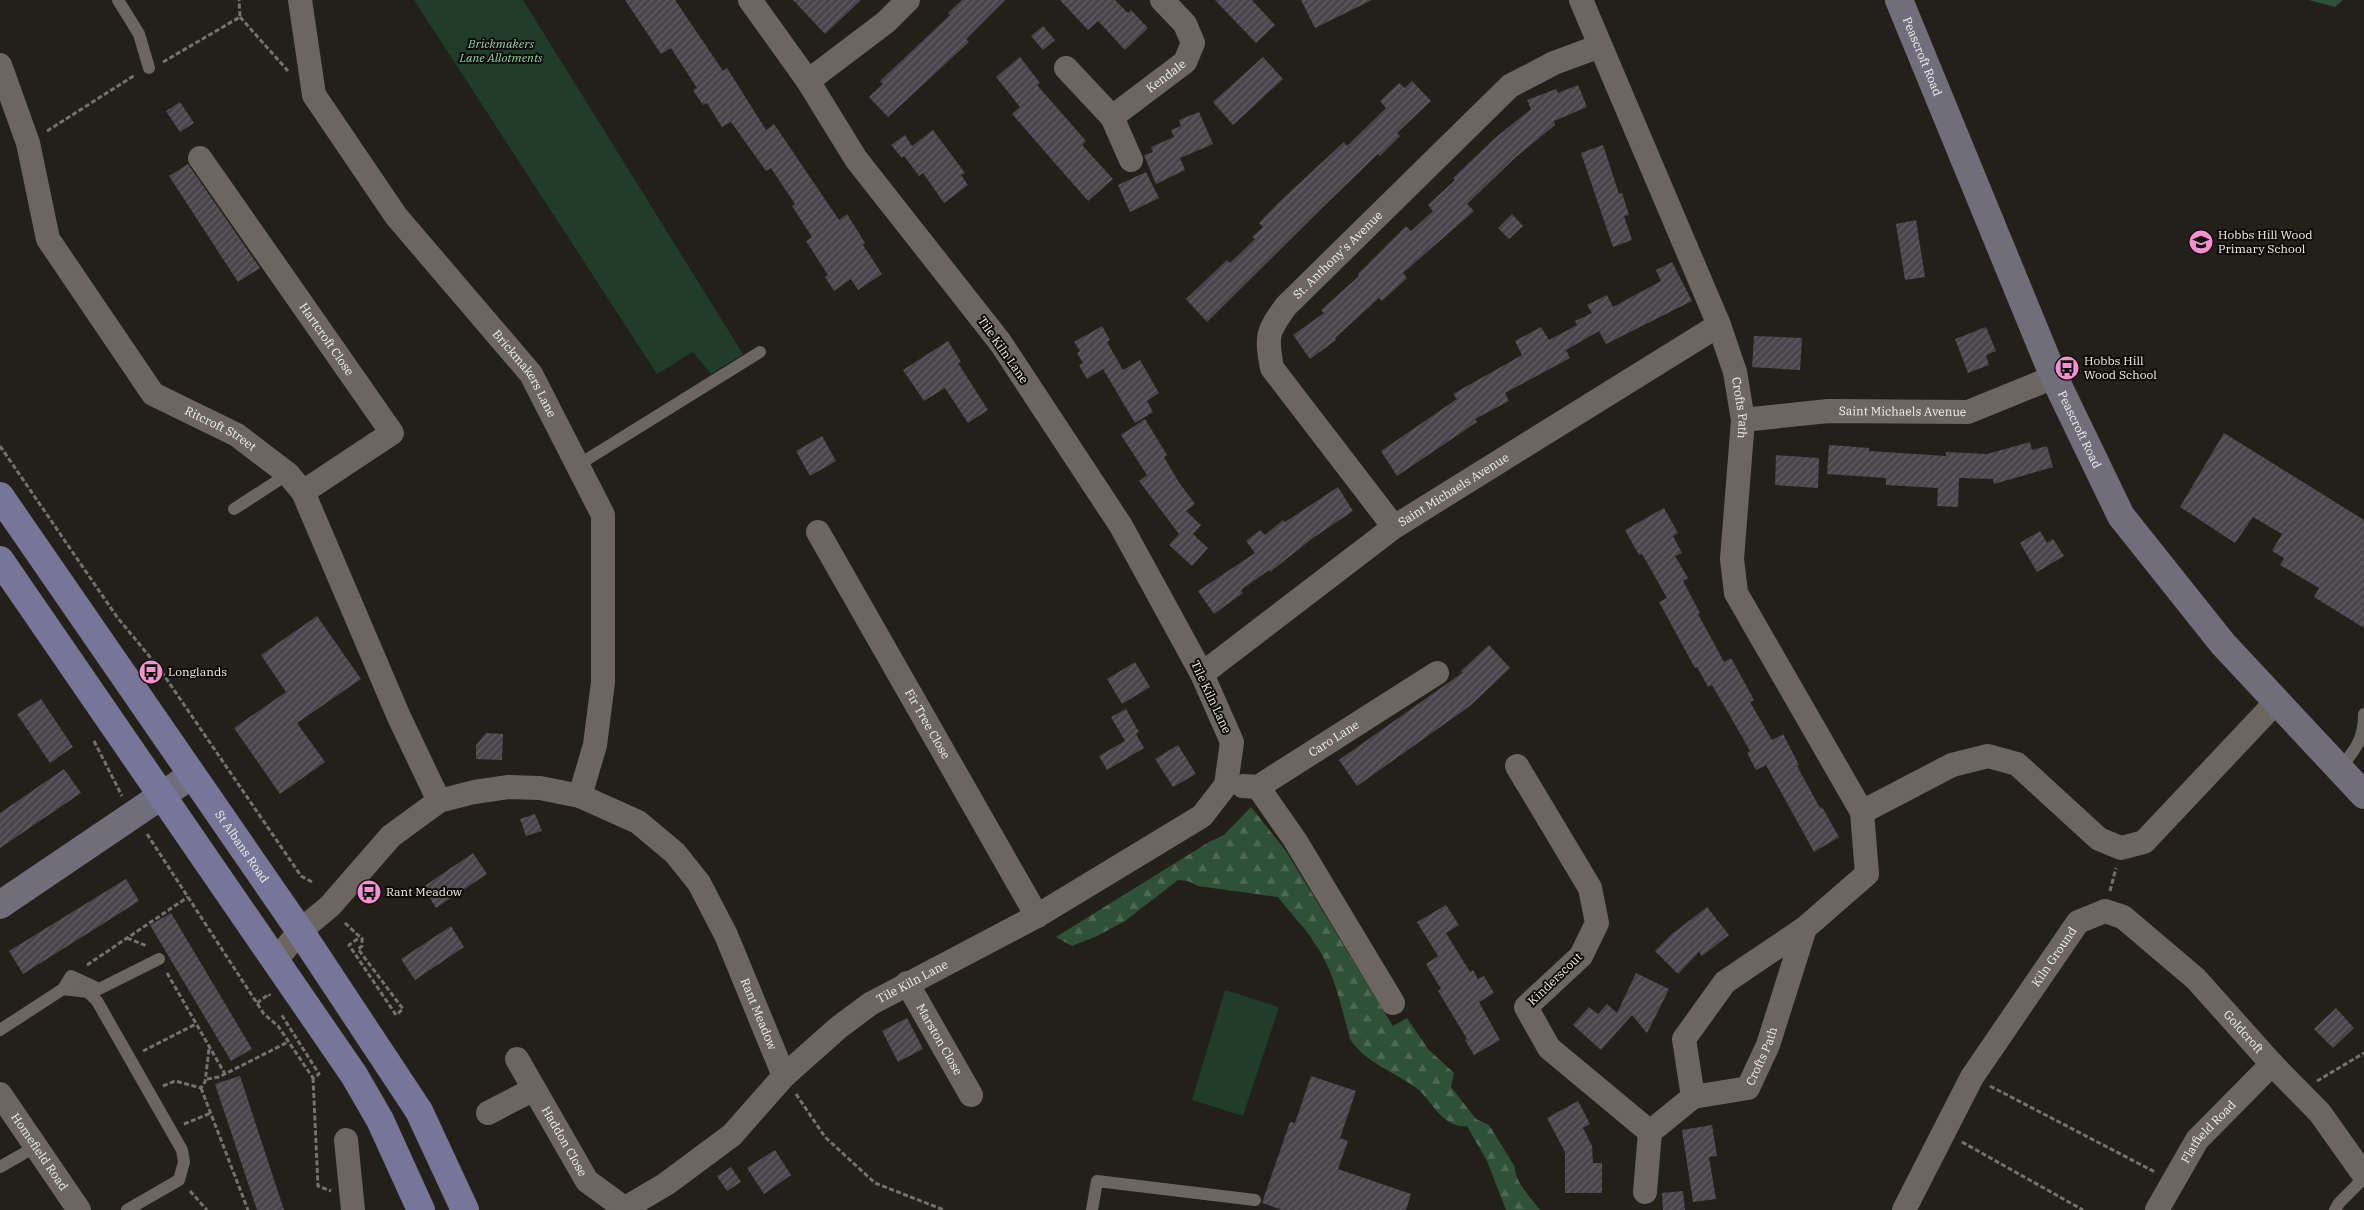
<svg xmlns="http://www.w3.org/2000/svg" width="2364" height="1210" font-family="'IBM Plex Serif',serif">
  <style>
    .forest { fill: url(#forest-firs) }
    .garden { fill: #1f3d28 }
    .building { fill: url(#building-hatch) }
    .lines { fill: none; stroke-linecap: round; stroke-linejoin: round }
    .path { stroke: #75726d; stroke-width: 3; stroke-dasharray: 5 2.5; stroke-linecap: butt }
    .lane { stroke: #6b6760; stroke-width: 12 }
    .street { stroke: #6b6760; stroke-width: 24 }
    .secondary { stroke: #716e7c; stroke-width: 28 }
    .primary { stroke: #777598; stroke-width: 28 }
    .labels { text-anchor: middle; stroke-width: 4; stroke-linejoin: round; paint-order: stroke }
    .park-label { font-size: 12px; font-style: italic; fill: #96d4a7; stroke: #0b0a07 }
    .street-label { font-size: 12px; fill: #f2f0eb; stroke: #0b0a07 }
    .poi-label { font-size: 12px; fill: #f2f0eb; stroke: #0b0a07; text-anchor: start }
  </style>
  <defs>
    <pattern id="forest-firs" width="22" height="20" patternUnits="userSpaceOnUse" patternTransform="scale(1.25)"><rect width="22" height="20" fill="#2e5138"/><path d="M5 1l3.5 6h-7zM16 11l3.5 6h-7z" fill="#4d6a55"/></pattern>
    <pattern id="building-hatch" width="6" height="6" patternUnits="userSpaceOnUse" patternTransform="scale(1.25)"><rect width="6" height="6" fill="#48454b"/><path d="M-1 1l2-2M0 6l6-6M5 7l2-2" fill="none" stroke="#636065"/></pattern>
  </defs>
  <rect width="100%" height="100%" fill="#23201a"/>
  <path class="forest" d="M2309,0H2343L2335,7Z
    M1251,807L1286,851L1393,1026L1407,1018L1428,1049L1454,1073L1451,1087L1476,1119L1489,1125L1515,1167C1514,1181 1532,1199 1540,1210H1506L1487,1161L1467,1126C1459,1127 1454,1125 1448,1121C1436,1114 1429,1099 1419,1090C1396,1072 1366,1064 1350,1039C1341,1006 1334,970 1314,942C1304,926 1289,912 1278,897L1198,886L1188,881L1178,880L1125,921L1097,936L1072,946L1056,937L1209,842L1224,835Z"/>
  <path class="garden" d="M414,0H523L743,354L711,374L693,352L657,374Z
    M1225,990L1279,1007L1243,1116L1192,1100Z"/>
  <path class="building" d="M625,0H675L723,71L727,68L766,130L774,124L839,220L847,214L865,243L863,245L882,274L858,290L851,279L834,291L825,277L828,275L806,241L812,237L792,206L795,204L771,168L766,171L731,122L722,127L707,103L703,105L693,90L697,88L671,48L661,54Z
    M793,0H861L825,34Z
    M962,0H1005L966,39L969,42L888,117L869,97L883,84L880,81L950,15L948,13Z
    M1060,0H1115L1128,13L1131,10L1148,28L1125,50L1098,21L1088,30Z
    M1215,0H1252L1275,25L1256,43Z
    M1301,0H1372L1315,28Z
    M1043,26L1055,40L1043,50L1031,36Z
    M1020,57L1040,83L1037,85L1086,141L1082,145L1113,179L1088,201L1012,114L1020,107L996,77Z
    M1263,57L1283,79L1233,125L1213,102Z
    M1412,81L1431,101L1397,133L1400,136L1380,156L1378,154L1325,205L1207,322L1186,299L1227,260L1230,263L1255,239L1252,237L1263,227L1259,223L1278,203L1344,142L1347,146L1386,108L1380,101L1399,83L1405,88Z
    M1578,85L1587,107L1554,121L1555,125L1516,157L1467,204L1474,211L1403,273L1407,278L1382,301L1379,298L1335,338L1336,340L1310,359L1293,335L1324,313L1321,310L1359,276L1358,274L1406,226L1411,231L1433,211L1428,205L1455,180L1453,178L1495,138L1531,109L1527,100L1556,89L1558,93Z
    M180,102L194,123L180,132L166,111Z
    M1199,112L1213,144L1180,158L1185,170L1156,184L1144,155L1153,152L1151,147L1174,137L1171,130L1181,126L1179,120Z
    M933,130L965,173L961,175L968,185L944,203L923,173L919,176L904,156L902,158L891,145L905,135L912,146Z
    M1603,145L1619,194L1622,193L1629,215L1624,216L1632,240L1613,247L1581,153Z
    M188,164L260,268L238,282L169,176Z
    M1146,172L1159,198L1130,212L1118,185Z
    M1512,214L1523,226L1509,239L1498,228Z
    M1916,220L1925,277L1905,280L1896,224Z
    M1672,262L1692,301L1606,344L1599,331L1566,350L1570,358L1505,393L1509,401L1475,419L1477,422L1397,476L1381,451L1457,399L1453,394L1522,355L1515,341L1541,327L1549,340L1577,325L1575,321L1592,313L1587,305L1607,295L1613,307L1661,281L1656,270Z
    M1102,326L1110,340L1107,342L1123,370L1140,360L1159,393L1147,401L1153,412L1135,423L1103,369L1087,379L1079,365L1083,363L1077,353L1080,351L1074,342Z
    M1986,327L1996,351L1986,355L1989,365L1968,373L1955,339Z
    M1754,336L1802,338L1800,370L1752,367Z
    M948,341L961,362L958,363L988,410L968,423L945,388L924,401L903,370Z
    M1145,419L1167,455L1164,457L1178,481L1195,504L1186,511L1201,525L1193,534L1208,548L1192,566L1169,545L1179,534L1139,481L1147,475L1121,435Z
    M2224,433L2364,520V628L2314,597L2319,588L2280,565L2284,558L2272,551L2282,534L2253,517L2235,543L2180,507Z
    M822,436L836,461L810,476L796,451Z
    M2030,442L2032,450L2047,446L2053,467L1994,484L1993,479L1959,478L1958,507L1937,506L1938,488L1886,485V478L1827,474L1829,445L1869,448V451L1946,456V452L1987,454Z
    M1776,455L1819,458L1818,488L1775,485Z
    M1338,487L1353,511L1313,538L1270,572L1269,570L1241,590L1243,593L1214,614L1198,591L1255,553L1246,541L1260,530L1265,535L1283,520L1285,522Z
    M1664,508L1678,533L1673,536L1682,553L1675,556L1688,578L1683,581L1700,613L1698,614L1724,662L1731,658L1754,700L1750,702L1772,740L1783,734L1799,765L1797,766L1820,808L1822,807L1839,837L1814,852L1766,765L1756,770L1747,753L1750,751L1729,714L1712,685L1708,687L1697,667L1695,668L1659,602L1667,598L1642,554L1639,555L1625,530Z
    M2040,531L2047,543L2053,539L2064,556L2037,572L2020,543Z
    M317,616L361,679L297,723L325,762L280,794L234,728L286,692L261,655Z
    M1489,645L1510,668L1470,706L1357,786L1339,760L1462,673L1461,671Z
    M1135,662L1150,687L1122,704L1107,679Z
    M41,699L73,747L50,763L17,714Z
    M1126,709L1139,732L1136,734L1144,748L1107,770L1099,756L1125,741L1111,717Z
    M486,733L503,734L502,760L476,759V745Z
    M1178,745L1196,774L1173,787L1155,759Z
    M64,769L81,793L0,848V813Z
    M535,814L542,831L526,836L520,819Z
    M473,853L487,874L436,908L423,887Z
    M126,879L139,901L23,974L9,951Z
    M1446,905L1459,925L1446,933L1470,972L1473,970L1478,979L1484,976L1494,993L1479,1002L1500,1040L1474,1055L1465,1040L1467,1039L1438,991L1441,989L1426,964L1438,956L1417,922Z
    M1707,907L1729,935L1702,956L1699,952L1678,974L1655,951L1672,934Z
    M171,913L252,1049L231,1061L150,925Z
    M451,926L464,947L415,980L401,959Z
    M1636,973L1669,989L1647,1033L1632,1015L1601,1050L1573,1025L1589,1007L1598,1014L1607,1004L1617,1013Z
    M2336,1008L2354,1028L2333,1048L2314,1029Z
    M907,1018L923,1049L898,1062L882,1031Z
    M240,1076L284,1210H257L215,1084Z
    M1311,1076L1356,1091L1340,1138L1348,1141L1338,1169L1411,1194L1406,1210H1283L1262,1203L1290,1122L1295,1123Z
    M1578,1101L1590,1124L1583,1128L1592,1146L1593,1163H1602V1193H1565V1152L1547,1118Z
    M1712,1125L1717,1156L1709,1157L1716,1199L1693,1202L1682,1130Z
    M775,1150L791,1175L764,1194L747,1168Z
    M731,1167L741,1182L727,1191L717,1176Z
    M1683,1191L1685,1210H1663L1662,1193Z"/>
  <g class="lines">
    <path class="path" d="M240,17L288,71
      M163,62L240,17L239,0
      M47,131L135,75
      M0,446L117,617L159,668L301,876L314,883
      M94,741L122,796
      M147,834L264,1014L278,1026L313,1078L319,1074L281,1014
      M2110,891L2116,868
      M345,923L360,937L362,938V946L358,949L403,1009L396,1015L349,945L360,937
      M127,938L147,946
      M87,965L188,897
      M167,973L225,1074
      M257,1003L269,994L270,996
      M143,1051L196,1024
      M313,1078L318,1186L331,1191
      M207,1079L219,1077L288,1042
      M2317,1081L2364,1053
      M163,1086L175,1081L201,1088L205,1082L209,1049
      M1990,1086L2155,1172
      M201,1088L248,1210
      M796,1094L825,1137L875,1183L944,1210
      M184,1124L211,1113
      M1962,1142L2083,1210
      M190,1191L207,1210"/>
    <path class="lane" d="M118,0L139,34L149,68
      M578,465L760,352
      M234,509L288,474
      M2340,769C2355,749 2364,740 2364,714
      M63,989L71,976L99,989L159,959
      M0,1030L63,989L88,992L97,1001L182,1150L184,1162L179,1180L127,1210
      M0,1167L35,1147
      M1092,1210L1097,1181L1255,1200
      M2335,1210L2339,1203L2364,1178"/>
    <g class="street">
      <path id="s1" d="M300,0L314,95L396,216L531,374L603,515V682L595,745L580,796"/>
      <path id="s2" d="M1581,0L1719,325L1735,372L1743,420L1732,559L1736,593L1862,812L1867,874L1805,928L1725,982L1684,1039L1693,1097L1748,1088L1768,1045L1805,928"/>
      <path id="s3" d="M0,65L28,143L48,239L153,394L237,435L288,474L303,492L399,717L439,801"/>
      <path id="s4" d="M1066,68L1112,117L1185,62L1193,43L1185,24L1162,0"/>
      <path d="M808,81L886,22L908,0"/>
      <path d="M1112,117L1131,160"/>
      <path id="s5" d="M200,158L392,433L303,492"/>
      <path id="s6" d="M1743,420L1828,411L1968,412L2054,377"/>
      <path id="s7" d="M1394,527L1272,368C1266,336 1267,332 1286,306L1510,86L1554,63L1600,46"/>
      <path id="s8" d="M818,532L1037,916"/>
      <path id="s9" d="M1202,674L1394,527L1719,325"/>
      <path d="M1517,766L1590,888L1597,923L1581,956L1526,1007L1549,1048L1650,1132L1693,1097"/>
      <path id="s10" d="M1243,786L1258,787L1437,673"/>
      <path d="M1258,787L1295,840L1393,1003"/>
      <path d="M1862,812L1952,765L1988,756L2017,764L2099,839L2121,848L2144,842L2277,701"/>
      <path id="s11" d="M275,961L300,931L330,906L391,836L439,801L474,792L509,787L540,788L580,796L638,822L675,853L699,883L726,935L784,1076"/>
      <path id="s12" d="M907,983L971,1095"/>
      <path id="s13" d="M517,1059L587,1181L624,1208"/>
      <path id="s14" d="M0,1094L79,1210"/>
      <path d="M488,1113L534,1089"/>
      <path d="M346,1140L353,1210"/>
      <path d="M1645,1192L1650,1132"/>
      <path id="s15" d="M622,1210L666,1184L732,1135L784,1076L838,1028L870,1004L1037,916L1202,816L1226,785L1232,742L1202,674L1121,526L1000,342L856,159L808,81L750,0"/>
      <path id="s16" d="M1904,1210L1972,1077L2078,922L2105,911L2123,917L2196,979L2272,1064L2320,1113L2364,1175"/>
      <path id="s17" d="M2157,1210L2197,1140L2272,1064"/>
    </g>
    <g class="secondary">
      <path id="s18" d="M1899,0L2054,377L2121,516L2223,644L2364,795"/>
      <path d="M0,905L192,775"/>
    </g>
    <g class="primary">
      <path id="s19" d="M0,496L300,931L419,1111L465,1210"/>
      <path d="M0,560L354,1075L380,1120L421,1210"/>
    </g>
  </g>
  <defs>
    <symbol id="school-disc" viewBox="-11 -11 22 22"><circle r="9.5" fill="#f690cf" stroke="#0b0a07"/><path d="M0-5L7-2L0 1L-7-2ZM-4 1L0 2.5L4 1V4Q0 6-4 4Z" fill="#111"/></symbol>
    <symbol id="bus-disc" viewBox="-11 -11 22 22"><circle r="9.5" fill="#f690cf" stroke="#0b0a07"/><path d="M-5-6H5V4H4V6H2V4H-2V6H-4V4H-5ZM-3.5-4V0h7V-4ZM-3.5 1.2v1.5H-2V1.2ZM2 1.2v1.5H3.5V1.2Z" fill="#111"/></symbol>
  </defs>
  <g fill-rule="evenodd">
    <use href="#school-disc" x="2187" y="228" width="28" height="28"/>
    <use href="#bus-disc" x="2053" y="354" width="28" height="28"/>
    <use href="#bus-disc" x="137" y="658" width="28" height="28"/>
    <use href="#bus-disc" x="355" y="878" width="28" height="28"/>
  </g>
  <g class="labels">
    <g class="park-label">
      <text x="501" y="48">Brickmakers<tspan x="501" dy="14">Lane Allotments</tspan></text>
    </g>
    <g class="street-label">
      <text dy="4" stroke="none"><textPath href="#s18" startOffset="61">Peascroft Road</textPath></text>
      <text dy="4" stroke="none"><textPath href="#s4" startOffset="135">Kendale</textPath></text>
      <text dy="4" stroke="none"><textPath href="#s7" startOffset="340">St. Anthony's Avenue</textPath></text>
      <text dy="4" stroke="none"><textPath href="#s5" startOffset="221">Hartcroft Close</textPath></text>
      <text transform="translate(1003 350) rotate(55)" y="4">Tile Kiln Lane</text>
      <text dy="4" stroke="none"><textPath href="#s1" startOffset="446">Brickmakers Lane</textPath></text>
      <text dy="4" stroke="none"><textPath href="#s2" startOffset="439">Crofts Path</textPath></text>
      <text dy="4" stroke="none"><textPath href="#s6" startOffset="160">Saint Michaels Avenue</textPath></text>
      <text dy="4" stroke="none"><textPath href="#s3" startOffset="444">Ritcroft Street</textPath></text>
      <text dy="4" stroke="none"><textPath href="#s18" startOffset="466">Peascroft Road</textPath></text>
      <text dy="4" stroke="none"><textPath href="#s9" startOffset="312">Saint Michaels Avenue</textPath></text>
      <text transform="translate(1211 697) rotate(65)" y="4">Tile Kiln Lane</text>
      <text dy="4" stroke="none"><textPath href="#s8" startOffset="221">Fir Tree Close</textPath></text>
      <text dy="4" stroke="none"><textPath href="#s10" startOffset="105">Caro Lane</textPath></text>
      <text dy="4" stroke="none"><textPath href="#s19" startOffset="426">St Albans Road</textPath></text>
      <text dy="4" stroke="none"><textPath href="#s16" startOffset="295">Kiln Ground</textPath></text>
      <text transform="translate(1555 979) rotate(-44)" y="4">Kinderscout</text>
      <text dy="4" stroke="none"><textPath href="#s15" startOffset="372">Tile Kiln Lane</textPath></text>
      <text dy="4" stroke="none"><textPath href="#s11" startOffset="668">Rant Meadow</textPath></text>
      <text dy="4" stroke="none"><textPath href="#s16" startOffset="552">Goldcroft</textPath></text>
      <text dy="4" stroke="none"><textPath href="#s12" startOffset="65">Marston Close</textPath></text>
      <text dy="4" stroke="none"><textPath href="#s2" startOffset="1338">Crofts Path</textPath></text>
      <text dy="4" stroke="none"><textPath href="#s17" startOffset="94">Flatfield Road</textPath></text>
      <text dy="4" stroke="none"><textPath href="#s13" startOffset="95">Haddon Close</textPath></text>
      <text dy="4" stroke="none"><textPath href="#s14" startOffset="70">Homefield Road</textPath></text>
    </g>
    <g class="poi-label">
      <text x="2218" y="239">Hobbs Hill Wood<tspan x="2218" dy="14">Primary School</tspan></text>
      <text x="2084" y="365">Hobbs Hill<tspan x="2084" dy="14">Wood School</tspan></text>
      <text x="168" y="676">Longlands</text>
      <text x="386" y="896">Rant Meadow</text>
    </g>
  </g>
</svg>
